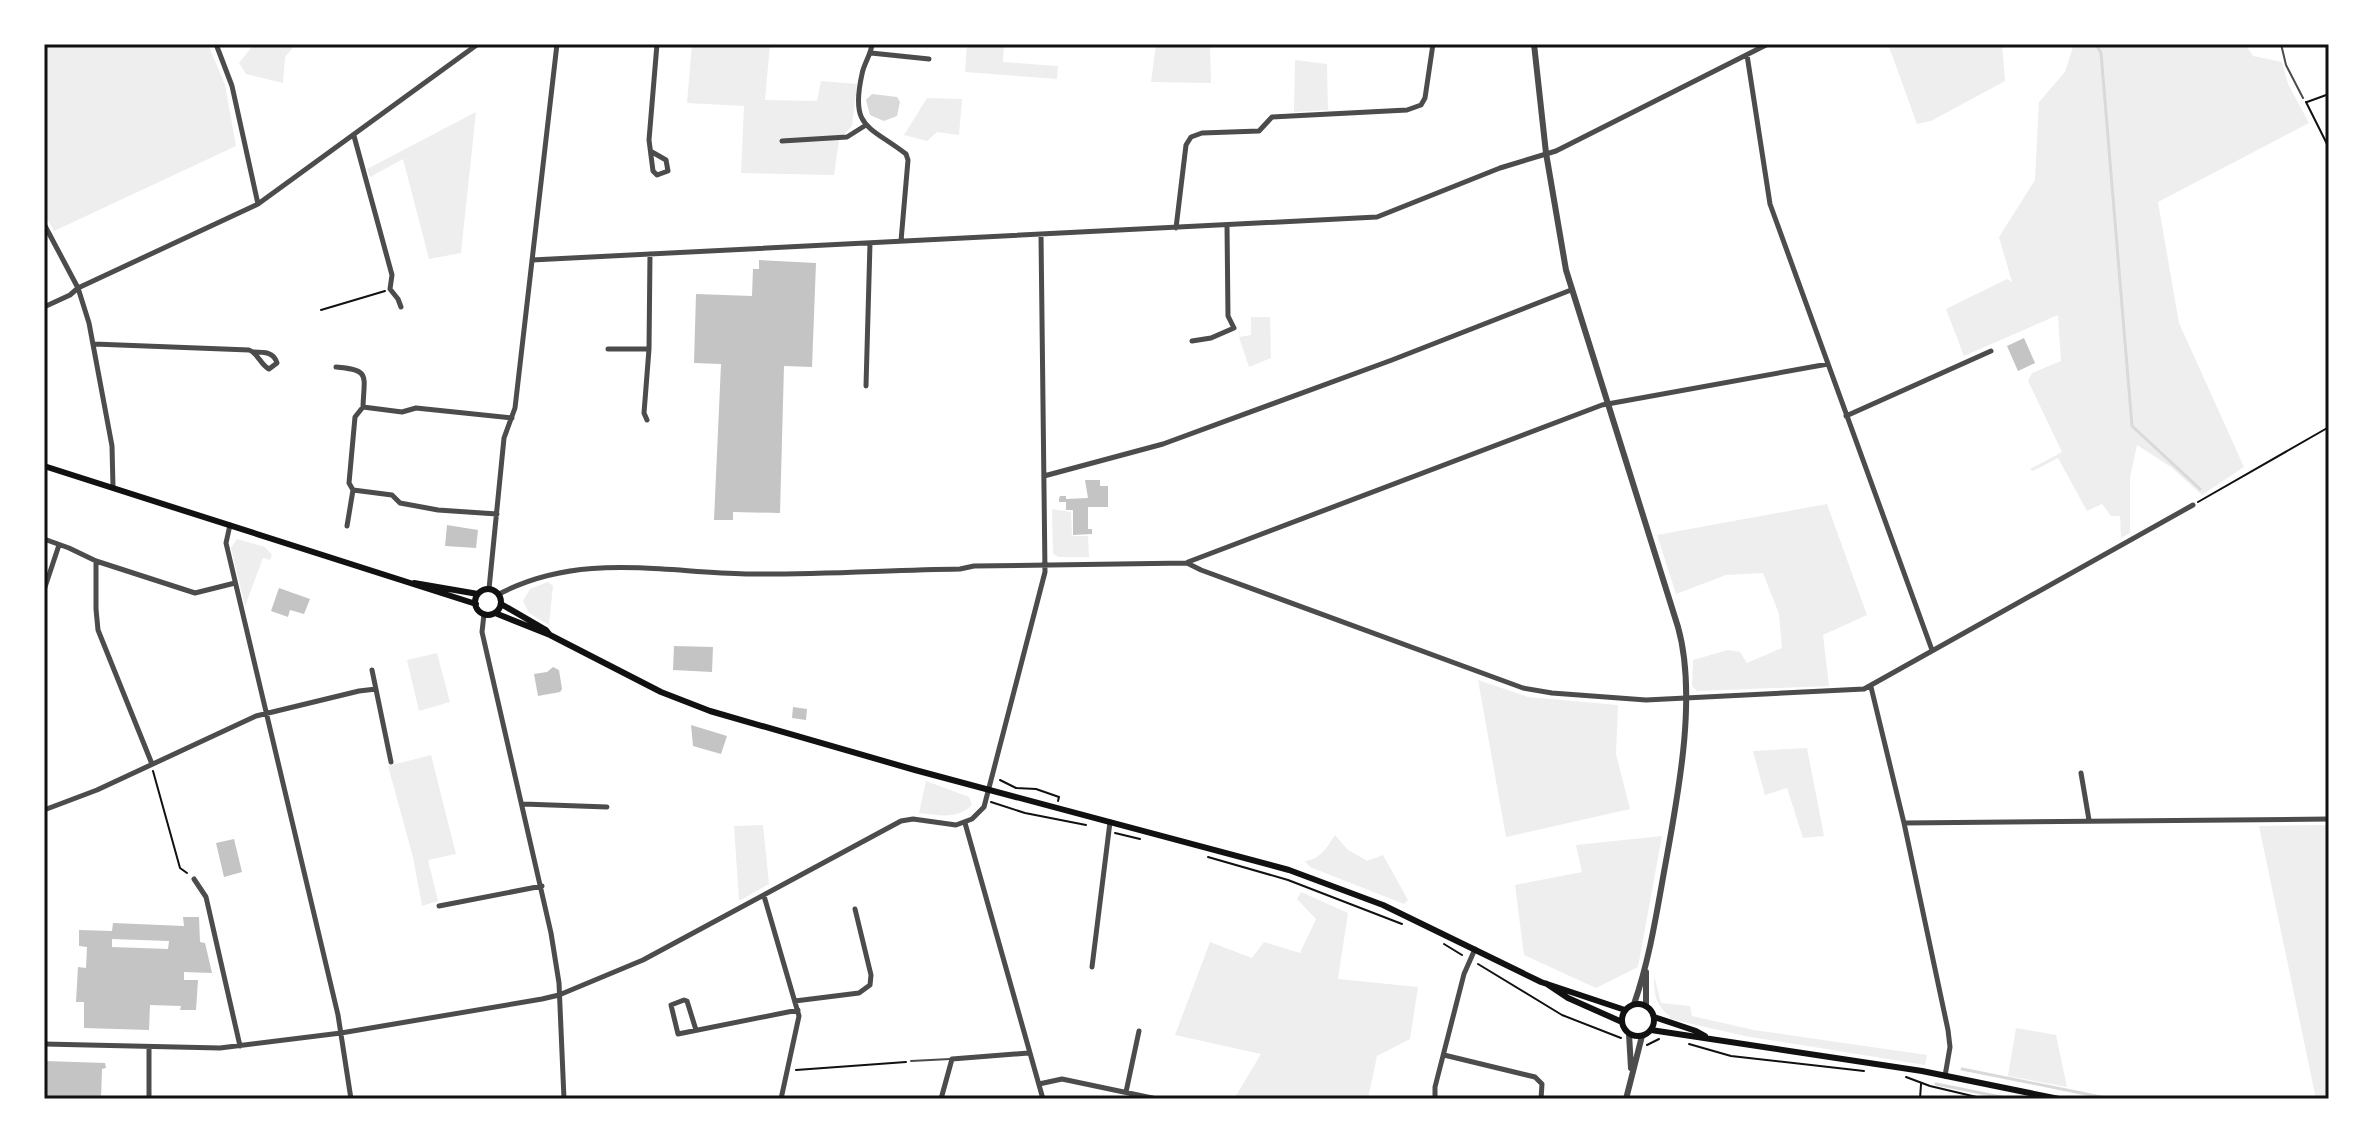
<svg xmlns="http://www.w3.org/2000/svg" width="2373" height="1143" font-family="Raleway,sans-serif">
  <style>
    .green { fill: #eee }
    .water { fill: #d9d9d9 }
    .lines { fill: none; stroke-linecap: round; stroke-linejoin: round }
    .stream { stroke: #d9d9d9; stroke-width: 3 }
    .building { fill: #c4c4c4; fill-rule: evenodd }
    .path { stroke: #111; stroke-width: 2 }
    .service { stroke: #4c4c4c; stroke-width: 2 }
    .minor { stroke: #4c4c4c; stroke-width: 5 }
    .tertiary { stroke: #4c4c4c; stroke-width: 6 }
    .secondary { stroke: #111; stroke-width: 6 }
    .neatline { fill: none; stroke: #111; stroke-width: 3 }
  </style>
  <rect width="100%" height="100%" fill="#fff"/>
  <path class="green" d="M44,44H208L225,85L236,146L54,231L44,213Z
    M254,44H296L285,57L283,83L246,74L239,63Z
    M692,44H770L765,100L817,101L821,81L857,84L852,126L839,140L834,175L741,173L744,106L687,103Z
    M967,44H1004L1003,62L1058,66L1057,79L965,72Z
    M1156,44H1210L1211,83L1151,82Z
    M1888,44H2002L2005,81L1931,121L1917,124Z
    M2074,44H2245L2253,56L2282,62L2288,84L2309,123L2158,202L2179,323L2244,467L2202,495L2171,467L2137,445L2130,477V533L2121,538L2120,516H2111L2102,504L2087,511L2058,458L2033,471L2030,469L2062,452L2028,381L2032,373L2061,361L2058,315L1964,356L1946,309L2007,279L2012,282L1999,237L2035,180L2039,102L2065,72Z
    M1295,60L1327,64L1328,110L1294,112Z
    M927,98L962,99L959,135L937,132L927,141L904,135Z
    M476,112L461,253L429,259L403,159L370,177L367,169Z
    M1251,317H1270L1271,358L1249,367L1239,337L1251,335Z
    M1827,504L1867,615L1823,635L1829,686L1697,691L1692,686L1693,660L1728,650L1740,652L1747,663L1782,648L1779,614L1763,573L1726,575L1676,594L1657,535Z
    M1052,509L1071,512L1072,536H1088L1089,557H1059L1053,554Z
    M237,539L265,547L272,555L270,560L263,558L245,606L231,548Z
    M548,582L553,586L549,625L529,613L523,601L530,589Z
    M437,653L450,702L419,711L407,660Z
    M1478,680L1528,697L1618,705L1616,754L1630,809L1506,837Z
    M1807,748L1824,836L1803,838L1787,788L1765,795L1753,751Z
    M431,755L456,854L428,860L438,901L422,906L413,857L388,766Z
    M926,781L969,797L972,805C957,820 939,815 919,813Z
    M763,825L769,884L739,901L734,826Z
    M2329,825V1099H2316L2259,826Z
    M1335,835L1347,849L1367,861L1383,855L1408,900L1404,904L1310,867L1305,861C1321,859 1327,847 1335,835Z
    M1662,836L1638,967L1596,988L1524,955L1515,885L1582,872L1576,845Z
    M1301,892L1348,913L1338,979L1418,987L1410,1039L1377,1056L1368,1099H1234L1261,1054L1175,1035L1210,942L1252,958L1264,942L1300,953L1316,919L1297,899Z
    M1654,976L1661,1003L1690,1006L1692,1016L1754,1030L1927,1055L1925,1065L1745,1036L1670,1019V1016C1655,1005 1654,993 1654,976Z
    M2016,1028L2056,1035L2067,1087L2008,1076Z"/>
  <path class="water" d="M872,94L897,97L900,102L897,116L884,121L870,115L866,100Z"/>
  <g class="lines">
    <path class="stream" d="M2096,44L2101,53L2132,426L2200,489
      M1962,1069L2111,1099
      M1936,1084L2011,1099"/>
  </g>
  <path class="building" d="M759,260L816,263L812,367L784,366L780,513L733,512V520H714L721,364L694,363L696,294L752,296L753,269H759Z
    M2024,338L2035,363L2018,371L2007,346Z
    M1085,480H1100V486H1108V507H1088V529H1092V534L1073,535V510H1066V502H1059V499L1060,496H1066V499L1088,498Z
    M447,525L478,530L476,548L445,546Z
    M279,588L310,599L304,614L290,610L288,617L271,611Z
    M674,646L713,647L712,672L673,670Z
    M553,667L559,670L562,689L560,692L538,696L534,674L547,672Z
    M793,707L807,709L806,720L792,718Z
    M691,725L727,736L721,754L693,746Z
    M234,839L242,872L224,877L216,843Z
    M183,917H199L200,942L205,943L212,973L184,972V980H198L196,1010H180L181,1006L150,1005L149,1030L84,1028V1002H76L78,967L86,968L87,947L79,946V930L112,931L113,923L184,926ZM112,939L169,941L168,949L112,947Z
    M44,1061L105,1063L106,1068L102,1069L101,1099H44Z"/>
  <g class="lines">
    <path class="path" d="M2306,102L2329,148
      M2307,102L2329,94
      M321,310L385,291
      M2198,502L2329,427
      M153,771L180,868L187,873
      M1000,780L1016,788L1036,789L1059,797L1058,801
      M991,802L1025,813L1086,825
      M1115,833L1140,839
      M1208,857L1288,880L1402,924
      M1444,944L1462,955
      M1478,964L1562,1015L1621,1038
      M1689,1044L1731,1056L1864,1071
      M1647,1045L1659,1039
      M796,1070L906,1062
      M1906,1077L1930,1086L1985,1099
      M1920,1099L1921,1084"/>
    <path class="service" d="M2281,44L2286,65L2303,98
      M911,1061L950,1059"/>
    <path class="minor" d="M216,44L232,86L258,204
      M872,44C871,55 864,63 862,74C850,128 868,125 906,154L908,160L901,241
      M871,53L929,59
      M1747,55L1770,204L1932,650
      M354,136L392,275L390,289L398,299L401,307
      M782,141L847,137L866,125
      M652,152L666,160L668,171L657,175L653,171L649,140L657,44
      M44,224L78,288L89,323L112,446L113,487
      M1176,228L1186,145L1191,137L1202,133L1259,131L1272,117L1407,110L1421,105L1425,98L1433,44
      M532,260L1377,217L1500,168L1556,151L1768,44
      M44,307L70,295L78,288L258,204L478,44
      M1192,341L1211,338L1234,328L1228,316L1227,225
      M94,344L249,350C258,353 260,364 269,369L277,363C274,352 264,352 254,352
      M608,349H649
      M336,367C371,370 364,375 363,407
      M866,386L870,243
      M1846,416L1991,351
      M647,420L644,413L649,349L650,254
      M1044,476L1163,444L1392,360L1571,290
      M497,514L438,510L400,503L392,495L353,490L349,483L355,417L363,407L402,412L416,408L512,418
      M230,525L226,543L338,1015L351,1099
      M347,526L353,490
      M44,539L69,548L96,561L195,593L235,583
      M96,561V609L98,630L152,764
      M1188,562L1602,405L1828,364
      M489,589L504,438L515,408L557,44
      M44,590L59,545
      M499,594C579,552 660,572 746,574C817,575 889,570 960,569L974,566L1187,563L1201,570L1523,688L1552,693L1646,700L1864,689L2193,505
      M484,614L482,632L551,933L559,983L564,1099
      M372,670L391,762
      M1871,687L1904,823L1948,1030L1950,1047L1945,1076
      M2081,773L2089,820
      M523,804L607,807
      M44,810L97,790L256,716L359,691L376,689
      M965,823L1043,1099
      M1904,823L2329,819
      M194,879L206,897L240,1046
      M764,896L799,1016L781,1099
      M439,906L542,886
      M1092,967L1110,822
      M795,1001L859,993L870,985L871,975L855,909
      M696,1030L687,1001L684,1000L671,1005L678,1034L798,1010
      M44,1044L220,1048L341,1033L542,999L559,995L643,960L901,821L913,819L956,825L972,819L984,807L1045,572L1041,235
      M1444,1055L1535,1077L1542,1084L1541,1099
      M1039,1084L1062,1079L1157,1099
      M1126,1092L1139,1031
      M149,1099V1048
      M941,1099L952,1059L1029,1053
      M1435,1099V1087L1464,974L1475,949"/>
    <path class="tertiary" d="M1534,44L1546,153L1566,270L1678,627C1698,698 1677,800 1664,872C1656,917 1649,961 1634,1004
      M1646,972V1006
      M1629,1034L1631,1068
      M1626,1099L1642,1036"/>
    <path class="secondary" d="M44,466L476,604
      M414,583L478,594
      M475 602a13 13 0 1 1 26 0a13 13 0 1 1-26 0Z
      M501,604L546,630L550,635
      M495,613L550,635L661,692L710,711L915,770L1289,870L1383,905L1541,982L1625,1010
      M1547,984L1568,998L1622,1022
      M1622 1020a16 16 0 1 1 32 0a16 16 0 1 1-32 0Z
      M1654,1017L1696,1031L1705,1036
      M1651,1030L1922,1071L2059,1099"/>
  </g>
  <rect width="2373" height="1143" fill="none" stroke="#ffffff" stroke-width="92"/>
  <rect x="46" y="46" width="2281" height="1051" class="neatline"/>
</svg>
